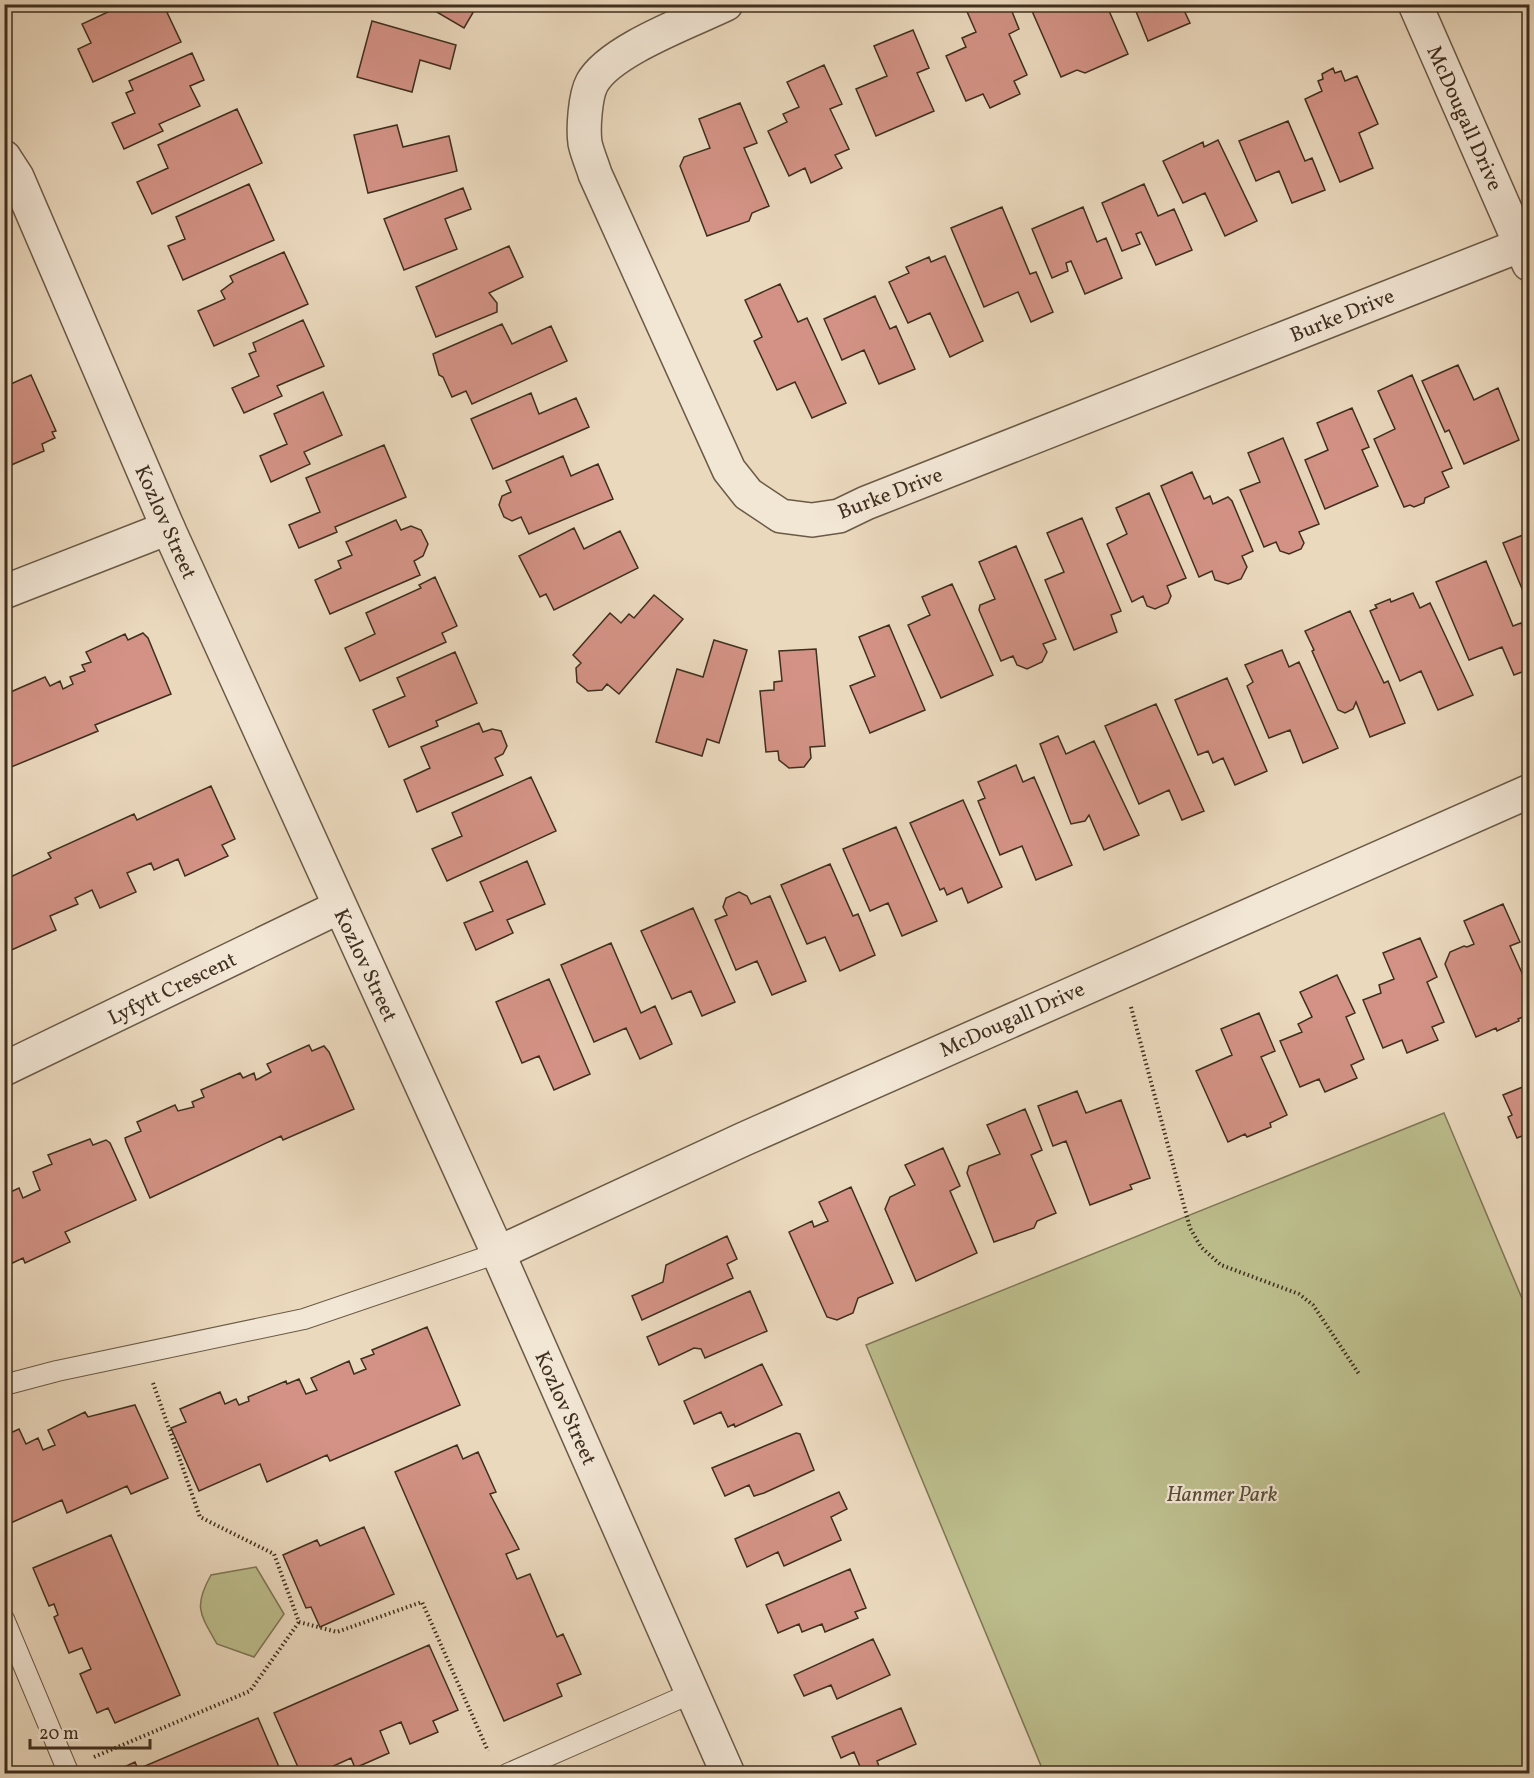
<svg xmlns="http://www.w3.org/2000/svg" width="1534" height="1778" font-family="Vollkorn,serif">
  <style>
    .green { fill: #bdbe8d; stroke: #7e7656; stroke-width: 1.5 }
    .building { fill: #d39285; stroke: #3f2f1e; stroke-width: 1.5 }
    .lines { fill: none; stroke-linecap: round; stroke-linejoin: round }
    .service-casing { stroke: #6a5a46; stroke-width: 22 }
    .minor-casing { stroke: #6a5a46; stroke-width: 36 }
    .tertiary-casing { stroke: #6a5a46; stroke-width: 36 }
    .path { stroke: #3f2f1e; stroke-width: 4; stroke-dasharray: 1.5 3; stroke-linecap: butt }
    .service { stroke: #f2e6d5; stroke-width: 20 }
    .minor { stroke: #f2e6d5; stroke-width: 33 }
    .tertiary { stroke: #f2e6d5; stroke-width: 33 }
    .labels { text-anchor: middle; stroke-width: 4.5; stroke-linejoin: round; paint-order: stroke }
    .street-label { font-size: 21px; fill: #3f2f1e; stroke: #f2e6d5 }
    .park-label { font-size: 21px; font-style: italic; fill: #584c34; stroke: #f2e6d5 }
  </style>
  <rect width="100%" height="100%" fill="#ebd9be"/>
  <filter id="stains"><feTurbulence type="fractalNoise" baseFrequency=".00333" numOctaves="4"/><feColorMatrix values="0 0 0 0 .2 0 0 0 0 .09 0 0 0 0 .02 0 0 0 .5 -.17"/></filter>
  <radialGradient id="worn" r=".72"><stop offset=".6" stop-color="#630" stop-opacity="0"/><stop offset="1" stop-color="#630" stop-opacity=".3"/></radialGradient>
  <path class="green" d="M1444,1113L1529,1315V1773H1044L866,1345Z
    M256,1567L284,1614L254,1657L217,1644C200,1614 193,1607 211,1575Z"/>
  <path class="building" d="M125,4H163L181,42L93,82L78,49L91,43L82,24Z
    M423,4H478L464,28Z
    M971,4H1009L1019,29L1009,34L1027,75L1014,81L1020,94L990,108L983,94L966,101L946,56L966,47L962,38L976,32L965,7Z
    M1035,4H1106L1128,54L1085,73L1077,70L1061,77L1032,11Z
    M1133,4H1190L1183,8L1190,23L1148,41Z
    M372,21L456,45L450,69L420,60L412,92L357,77Z
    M913,30L929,68L917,73L934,111L876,136L856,89L887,76L874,46Z
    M192,53L204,80L190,86L200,106L159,124L163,131L124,149L112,123L135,113L126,93L133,90L129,81Z
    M824,65L842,104L830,109L849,149L835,155L842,168L811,183L805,168L789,176L768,131L787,122L783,114L799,107L787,82Z
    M1333,68L1335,73L1341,71L1345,81L1357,76L1378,124L1359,133L1373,168L1340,182L1305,99L1322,91L1318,81L1323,79L1322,74Z
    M740,103L757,143L744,148L769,206L752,213L749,221L707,236L680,166L684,157L710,148L699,119Z
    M237,109L262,163L152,214L137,182L168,168L158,145Z
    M1288,121L1305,161L1312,158L1325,190L1292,203L1279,171L1256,181L1239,141Z
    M397,125L403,147L449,136L457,171L368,193L354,135Z
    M1218,140L1257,221L1225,236L1205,193L1183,203L1163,161L1203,142L1204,147Z
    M249,184L274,240L183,280L168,246L185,239L176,217Z
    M1144,184L1158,216L1174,209L1192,250L1156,265L1141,232L1136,234L1140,244L1122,251L1102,203Z
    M463,188L471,209L445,219L457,249L404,270L384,219Z
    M1002,207L1030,274L1036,272L1053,312L1031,322L1018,292L984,307L951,228Z
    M1083,207L1097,242L1106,238L1122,278L1085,294L1071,261L1066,263L1068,271L1052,278L1032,229Z
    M509,246L523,277L489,293L497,303V312L436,337L416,287Z
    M284,252L308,304L214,346L198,311L225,299L221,291L233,282L230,276Z
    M945,256L983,341L950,357L930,313L908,323L889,282L909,273L906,267L929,257L931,262Z
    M780,284L798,322L807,318L846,403L812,418L795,382L777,390L754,341L762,337L745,300Z
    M875,296L890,329L896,326L915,369L879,384L864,350L842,360L824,319Z
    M303,320L324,366L277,386L282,396L244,413L232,388L259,376L249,354L256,351L253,343Z
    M502,324L512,344L551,326L567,361L472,404L466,391L452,397L443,377L439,375L433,354Z
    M1458,365L1474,400L1498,388L1519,440L1464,464L1449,430L1445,432L1422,381Z
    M31,375L56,431L52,432L55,438L42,444L44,451L4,468V387Z
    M1412,375L1452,468L1442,472L1449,487L1425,498L1424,503L1414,507L1410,505L1404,507L1374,439L1395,429L1378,391Z
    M323,392L342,435L304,452L310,464L271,482L260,456L287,444L274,414Z
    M531,393L539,414L576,398L589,427L493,469L471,419Z
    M1352,408L1369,447L1362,450L1378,486L1325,509L1305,460L1328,450L1317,423Z
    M1283,438L1319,524L1299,532L1304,543L1301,549L1289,554L1280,551L1276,542L1264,547L1240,490L1260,482L1248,453Z
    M384,445L406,497L335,527L337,532L299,548L289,525L320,512L306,478Z
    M563,456L571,476L598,464L613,499L529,534L521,517L512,521L504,517L499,505L502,496L511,492L506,481Z
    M1192,472L1204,499L1210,496L1213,504L1228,497L1232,501L1253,551L1242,556L1247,567L1241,579L1228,584L1215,580L1212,571L1199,577L1161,486Z
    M1149,493L1186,578L1167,586L1171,596L1168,603L1155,609L1147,606L1143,596L1132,602L1107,544L1127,534L1116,508Z
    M1082,518L1121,611L1111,615L1117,632L1074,650L1045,580L1064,572L1047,533Z
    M396,520L401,530L411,526L421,530L428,544L423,556L414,561L420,575L330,614L315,580L341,568L338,561L352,555L346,542Z
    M574,528L584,549L620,531L638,568L554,610L546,594L540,597L519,556Z
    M1523,535L1530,550V608L1503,543Z
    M1016,546L1056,639L1043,644L1047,652L1042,662L1027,669L1017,665L1013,656L1001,661L979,610L980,605L995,599L979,562Z
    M1486,561L1513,626L1521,623L1530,643V669L1514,675L1502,647L1469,660L1436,582Z
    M435,577L457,626L442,633L446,642L360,681L345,648L375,634L366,613L421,588L419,585Z
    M952,584L993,675L941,698L908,625L930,615L922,597Z
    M1413,593L1420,608L1430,603L1473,695L1438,710L1421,671L1400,681L1370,611L1377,608L1375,605L1390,599L1391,602Z
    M654,595L683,619L619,694L607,684L602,690L588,691L577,682L576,668L581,663L573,655L610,613L621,623L629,614L634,618Z
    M1350,611L1384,683L1388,681L1405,723L1370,737L1356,702L1353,709L1345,713L1338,710L1312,651L1314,650L1305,631Z
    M889,625L925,710L870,733L850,686L875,676L859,637Z
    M143,633L148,638L171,694L95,725L98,731L4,770V708L11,705L6,694L45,677L50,686L60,681L63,689L73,684L70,677L85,671L82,665L91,662L86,652L125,634L128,640Z
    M714,640L747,650L719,743L707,739L702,756L656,742L677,669L703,677Z
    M816,649L825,746L810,747L811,758L804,767L789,768L779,760L778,751L766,752L760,691L774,690V682L782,681L779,651Z
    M1282,650L1289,667L1299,662L1338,748L1303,763L1290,730L1269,738L1247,686L1253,682L1245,665Z
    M455,652L477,703L436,721L438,726L389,747L373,710L405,696L397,678Z
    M1227,678L1267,771L1235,785L1223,758L1213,763L1208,751L1198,755L1175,700Z
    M1156,704L1204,811L1182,820L1169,790L1139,804L1105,726Z
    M479,723L483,732L492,729L501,731L507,746L503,754L495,758L503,775L417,812L404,780L430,768L421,747Z
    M1058,736L1066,754L1094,741L1139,835L1104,850L1089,815L1085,821L1071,824L1040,744Z
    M1016,765L1023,782L1034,777L1072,865L1036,880L1022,846L1000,855L978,801L985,798L978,782Z
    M531,777L556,831L447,881L432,849L462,836L452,813Z
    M211,786L235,839L222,845L228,856L185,876L178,859L154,870L151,863L127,873L136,892L100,908L92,890L75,898L78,904L50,916L56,930L7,952L4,946V880L51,858L48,853L134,814L137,820Z
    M963,800L1002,887L968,903L962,888L947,895L944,888L940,890L910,823Z
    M896,827L937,921L902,936L888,903L870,911L843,849Z
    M527,861L545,904L507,920L513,933L476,950L464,923L493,911L480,882Z
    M830,864L853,916L858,914L875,955L840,971L825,937L807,944L781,885Z
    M739,892L747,896L751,904L770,896L806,981L772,995L757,961L736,970L715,920L727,915L723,907L726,898Z
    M1503,904L1520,942L1510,946L1530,991V1014L1518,1019L1519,1021L1497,1031L1496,1028L1476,1037L1445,964L1450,952L1464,946L1467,947L1474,944L1464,921Z
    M693,908L735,1002L702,1016L691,991L672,999L641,931Z
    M1420,938L1437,977L1427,982L1444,1022L1432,1027L1438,1040L1407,1053L1402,1040L1383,1048L1363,1000L1381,993L1379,985L1394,979L1383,953Z
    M611,943L641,1013L655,1006L672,1044L640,1059L626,1028L594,1042L561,965Z
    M1337,975L1355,1013L1346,1017L1364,1059L1351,1065L1357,1078L1325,1092L1319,1079L1300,1087L1280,1041L1302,1032L1298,1024L1312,1017L1300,992Z
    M549,979L590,1074L554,1090L539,1056L522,1063L496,1002Z
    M1259,1013L1275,1051L1261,1057L1287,1115L1270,1123L1271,1127L1247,1137L1245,1134L1228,1142L1196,1071L1232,1055L1221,1029Z
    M309,1045L312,1051L324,1046L329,1052L354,1109L283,1140L281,1136L150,1198L126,1142L125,1138L141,1131L137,1122L175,1105L178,1111L194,1107L192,1102L204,1097L201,1090L240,1073L243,1078L254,1073L256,1080L260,1078L271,1072L267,1064Z
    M1530,1084V1153L1522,1136L1517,1138L1508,1117L1512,1115L1503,1095Z
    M1077,1091L1086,1113L1121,1100L1150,1178L1130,1185L1132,1189L1090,1205L1066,1141L1053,1146L1038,1106Z
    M1025,1109L1042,1150L1031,1155L1056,1213L1037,1221L1034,1228L994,1242L967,1173L969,1166L1000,1154L987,1125Z
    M90,1139L93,1145L106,1140L110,1143L136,1200L65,1232L70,1242L25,1263L23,1258L4,1267V1195L19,1188L23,1198L40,1190L33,1172L52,1164L48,1155Z
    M943,1148L960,1186L950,1191L977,1253L916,1281L885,1209L890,1197L915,1185L905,1165Z
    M851,1187L893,1283L858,1298L853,1313L837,1320L827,1317L789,1232L812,1221L814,1227L828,1221L819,1202Z
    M727,1236L737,1259L727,1264L733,1278L642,1320L632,1296L663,1282L666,1265Z
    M750,1291L767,1331L705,1358L701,1349L694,1348L659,1365L647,1337Z
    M427,1327L460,1405L330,1461L327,1455L267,1482L260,1464L199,1491L171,1428L186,1422L180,1409L220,1392L225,1404L236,1399L239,1405L249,1401L248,1397L286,1381L287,1384L299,1379L306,1394L317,1390L311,1378L349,1361L354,1374L366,1369L361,1359L374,1354L372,1350Z
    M762,1364L782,1405L735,1427L734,1424L728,1427L721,1412L694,1424L684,1401Z
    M135,1405L168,1478L131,1494L127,1486L67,1513L62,1500L4,1526V1436L19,1429L26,1444L38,1438L43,1450L55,1445L48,1430L85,1412L88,1417Z
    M796,1433L800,1434L814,1470L764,1493L754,1496L749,1485L725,1496L712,1468Z
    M457,1445L463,1459L478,1452L496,1492L490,1494L519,1549L506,1554L517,1579L530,1574L557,1637L563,1634L581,1674L557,1684L562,1696L504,1721L395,1472Z
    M839,1492L847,1509L831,1517L841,1540L784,1566L778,1552L747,1567L735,1539Z
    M364,1527L394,1594L320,1627L311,1607L306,1608L283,1555L317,1540L320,1546Z
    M111,1535L180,1695L115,1723L108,1708L97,1713L80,1674L91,1669L82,1648L69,1653L54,1617L58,1615L54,1604L49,1606L33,1568Z
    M850,1569L866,1608L855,1612L858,1618L825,1632L822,1624L802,1632L799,1624L778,1633L766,1605Z
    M873,1639L890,1675L837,1699L831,1685L804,1696L794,1675Z
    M429,1645L458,1710L433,1721L438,1732L410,1744L401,1722L380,1731L389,1753L355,1768L351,1758L316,1774H301L274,1713Z
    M901,1708L916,1744L877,1761L880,1769L869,1774H863L854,1752L841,1758L832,1737Z
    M258,1718L282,1774H109L135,1762L138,1769Z
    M620,1767L623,1774H594L606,1769L607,1772Z"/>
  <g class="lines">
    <defs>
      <path id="service" d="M4,1385L57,1371L304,1319L498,1253
        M4,1619L69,1774
        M507,1774L692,1693"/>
      <path id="minor" d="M726,4C691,21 610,50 592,83C585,96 583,129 585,143C587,153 592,164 595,174L729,470L748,494L781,516L812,520L839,516L866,503L1521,245L1530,240
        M1415,4L1529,264
        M4,592L168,528
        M4,1069L339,907
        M498,1253L744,1139L1530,791"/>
      <path id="tertiary" d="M4,157L17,177L168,528L498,1253L728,1774"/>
    </defs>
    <use href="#service" class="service-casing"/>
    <use href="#minor" class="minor-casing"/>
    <use href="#tertiary" class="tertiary-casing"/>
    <path class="path" d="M1131,1007L1190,1228L1201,1247L1221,1265L1299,1294L1313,1305L1359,1374
      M153,1383L200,1517L274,1554L299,1622L337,1632L422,1602L488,1751
      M94,1757L250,1691L299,1622"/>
    <use href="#service" class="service"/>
    <use href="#minor" class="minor"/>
    <use href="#tertiary" class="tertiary"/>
  </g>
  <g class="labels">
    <g class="street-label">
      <text transform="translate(1465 118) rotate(66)" y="7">McDougall Drive</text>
      <text transform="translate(1342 315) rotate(-22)" y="7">Burke Drive</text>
      <text transform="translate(890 493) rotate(-21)" y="7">Burke Drive</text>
      <text transform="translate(166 522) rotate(66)" y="7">Kozlov Street</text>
      <text transform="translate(366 965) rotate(65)" y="7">Kozlov Street</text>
      <text transform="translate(172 988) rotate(-26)" y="7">Lyfytt Crescent</text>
      <text transform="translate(1012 1019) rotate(-24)" y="7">McDougall Drive</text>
      <text transform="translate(566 1408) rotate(66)" y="7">Kozlov Street</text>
    </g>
    <g class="park-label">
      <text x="1222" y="1501">Hanmer Park</text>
    </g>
  </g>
  <rect width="1534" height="1778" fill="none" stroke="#ebd9be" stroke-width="24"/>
  <rect x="6" y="6" width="1522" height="1766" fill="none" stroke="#3f2f1e" stroke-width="3"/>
  <rect x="12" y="12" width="1510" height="1754" fill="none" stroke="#3f2f1e" stroke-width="1.5"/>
  <path d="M30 1739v9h120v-9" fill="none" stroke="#3f2f1e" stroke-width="3"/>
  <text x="39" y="1739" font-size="18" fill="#3f2f1e" stroke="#f2e6d5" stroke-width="4.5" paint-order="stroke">20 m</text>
  <rect width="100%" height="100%" filter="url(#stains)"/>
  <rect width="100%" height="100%" fill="url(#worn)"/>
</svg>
